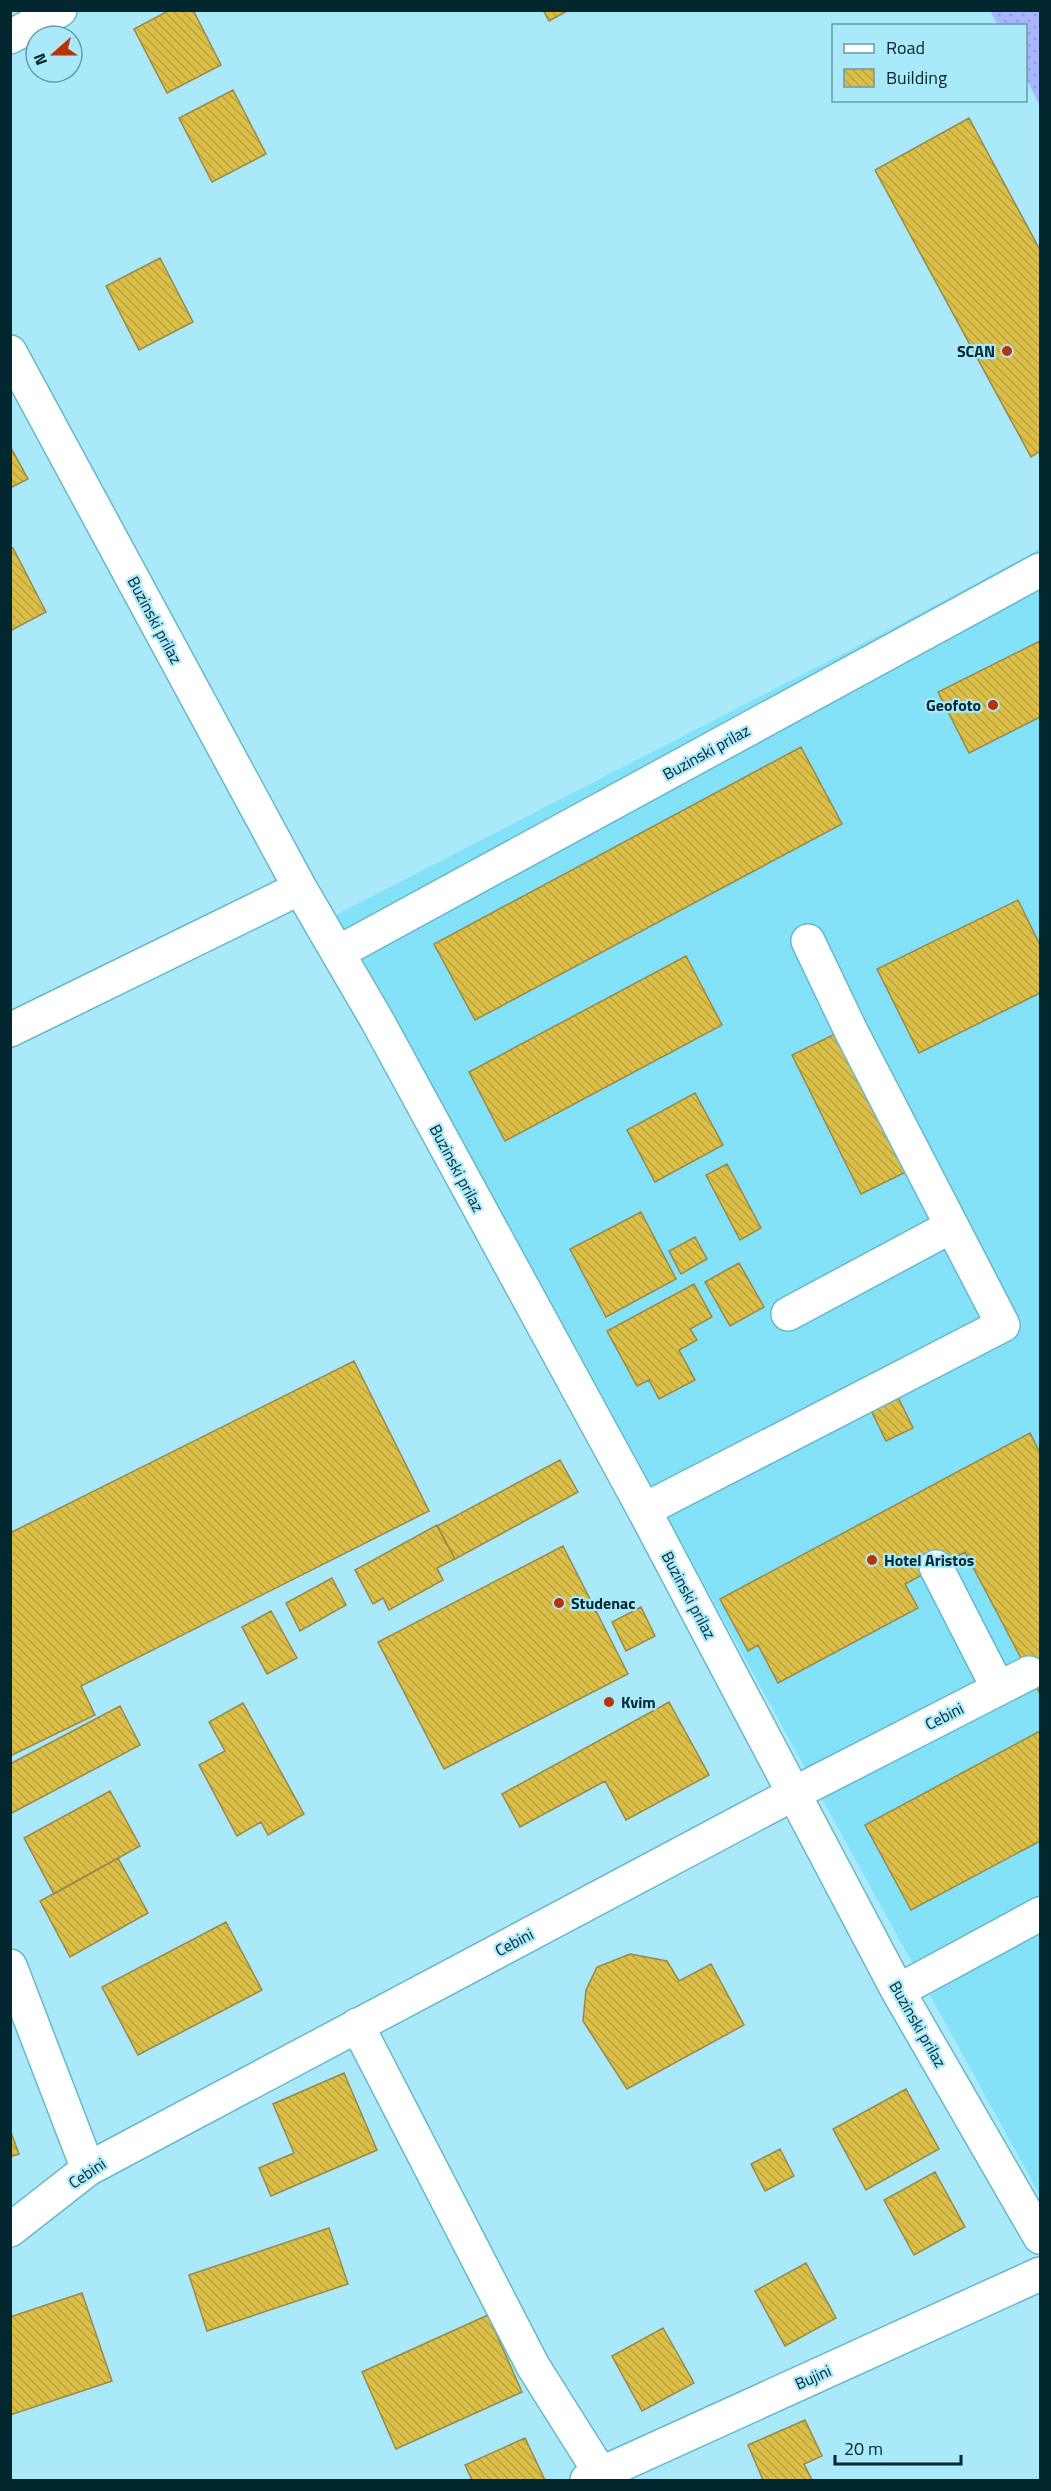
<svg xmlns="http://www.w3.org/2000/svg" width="1051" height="2491" font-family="'Titillium Web',sans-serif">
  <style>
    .built { fill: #83e1f8 }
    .grass { fill: url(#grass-dots) }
    .building { fill: url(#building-back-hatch); stroke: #988849; stroke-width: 1.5 }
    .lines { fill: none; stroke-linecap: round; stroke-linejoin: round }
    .minor-casing { stroke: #66b8cc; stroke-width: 36 }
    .minor { stroke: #fff; stroke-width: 33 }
    .poi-dot { fill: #ba3104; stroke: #a9e9f9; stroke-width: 2 }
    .labels { text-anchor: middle; stroke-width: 4.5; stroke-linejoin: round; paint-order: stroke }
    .poi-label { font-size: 16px; font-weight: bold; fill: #03272f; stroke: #a9e9f9; text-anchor: start }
    .street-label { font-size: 16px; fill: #03272f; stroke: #a9e9f9 }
  </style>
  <defs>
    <pattern id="grass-dots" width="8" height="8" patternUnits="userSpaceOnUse" patternTransform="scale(1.5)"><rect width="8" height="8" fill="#a8b6fe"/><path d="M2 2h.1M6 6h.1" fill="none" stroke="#8f9cda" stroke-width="1.8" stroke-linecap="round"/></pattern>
    <pattern id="building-back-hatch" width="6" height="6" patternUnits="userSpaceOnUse" patternTransform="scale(1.5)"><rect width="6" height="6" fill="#dcbf49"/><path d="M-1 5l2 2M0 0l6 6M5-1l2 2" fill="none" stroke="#bba440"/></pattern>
  </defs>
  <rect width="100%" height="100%" fill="#a9e9f9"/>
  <path class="built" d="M1040,549V2195L336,915L891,629Z"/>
  <path class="grass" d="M990,11H1040V106L1026,78V26L998,25Z"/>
  <path class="building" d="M170,10H193L221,65L167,93L134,29Z
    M543,10H569L549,21Z
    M233,90L266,154L212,182L179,118Z
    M969,118L1040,250V451L1031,457L875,170Z
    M160,258L193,322L139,350L106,286Z
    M10,446L28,479L10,488Z
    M13,548L46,612L10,631V549Z
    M1040,641V717L969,753L938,692Z
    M801,747L842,824L475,1020L434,944Z
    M1018,900L1040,945V993L919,1053L877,969Z
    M686,956L722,1025L505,1141L469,1072Z
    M837,1033L906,1172L861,1194L792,1055Z
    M695,1093L723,1145L655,1182L627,1130Z
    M727,1164L761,1228L740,1240L706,1175Z
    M641,1212L676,1279L606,1317L570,1249Z
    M695,1237L707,1259L681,1274L669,1251Z
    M739,1263L764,1307L730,1326L705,1282Z
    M694,1284L712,1317L690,1329L697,1340L679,1350L695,1380L659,1399L649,1380L637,1386L607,1331Z
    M354,1361L429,1511L81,1686L95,1715L10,1756V1533Z
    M897,1395L913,1428L886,1441L870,1408Z
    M1030,1433L1040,1453V1694L965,1552L905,1584L918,1608L778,1683L758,1645L748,1651L720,1599Z
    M560,1460L578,1492L455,1559L437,1526Z
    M437,1525L455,1559L437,1568L443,1580L389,1610L383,1598L373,1604L355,1570Z
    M563,1546L628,1674L444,1769L378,1642Z
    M332,1578L346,1605L300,1631L286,1603Z
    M641,1607L655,1636L626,1651L612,1622Z
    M271,1611L297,1658L267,1674L242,1627Z
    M669,1702L709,1775L626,1820L605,1781L520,1827L502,1794Z
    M243,1703L304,1814L268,1835L261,1822L237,1836L199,1765L225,1751L209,1722Z
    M120,1706L140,1745L10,1814V1764Z
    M1040,1731V1841L911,1910L865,1825Z
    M110,1791L140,1846L54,1894L24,1838Z
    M118,1858L148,1913L70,1957L40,1901Z
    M226,1922L262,1990L138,2055L102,1987Z
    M630,1954L667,1961L679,1981L711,1964L744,2025L627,2089L583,2021L586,1990L597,1967Z
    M344,2073L377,2150L271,2196L259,2168L294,2153L273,2104Z
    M906,2089L939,2149L866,2190L833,2129Z
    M10,2130L19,2154L10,2157Z
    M780,2149L794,2176L765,2191L751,2164Z
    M935,2172L965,2227L914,2255L884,2200Z
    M329,2228L348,2284L207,2331L189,2275Z
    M806,2263L836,2318L785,2346L755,2291Z
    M82,2293L112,2381L10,2415V2317Z
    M488,2315L522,2392L396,2449L362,2372Z
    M663,2328L694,2383L642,2411L612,2356Z
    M805,2420L822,2456L804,2464L812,2480H763L748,2445Z
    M525,2438L545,2480H472L465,2465Z"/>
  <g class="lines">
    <defs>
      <path id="minor" d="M10,37L60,10
        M10,352L300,888L378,1022L644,1510L898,1991L1040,2237
        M339,952L1040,570
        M10,1030L300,888
        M788,1314L952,1226
        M644,1510L1003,1325L851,1031L808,941
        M936,1567L998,1688
        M10,1966L88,2169
        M898,1991L1040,1914
        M357,2025L533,2366L601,2474
        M10,2230L88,2169L795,1793L1029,1673
        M587,2480L1040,2274"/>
    </defs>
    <use href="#minor" class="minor-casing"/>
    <use href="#minor" class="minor"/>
  </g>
  <g class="poi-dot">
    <circle cx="1007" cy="351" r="6"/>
    <circle cx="993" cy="705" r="6"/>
    <circle cx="872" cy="1560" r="6"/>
    <circle cx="559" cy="1603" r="6"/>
    <circle cx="609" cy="1702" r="6"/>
  </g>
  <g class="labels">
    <g class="poi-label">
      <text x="995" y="357" text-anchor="end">SCAN</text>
      <text x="981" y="711" text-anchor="end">Geofoto</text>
      <text x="884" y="1566">Hotel Aristos</text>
      <text x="571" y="1609">Studenac</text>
      <text x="621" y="1708">Kvim</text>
    </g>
    <g class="street-label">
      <text transform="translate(155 620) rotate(62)" y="6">Buzinski prilaz</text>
      <text transform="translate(706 752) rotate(-29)" y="6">Buzinski prilaz</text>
      <text transform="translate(457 1168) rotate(62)" y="6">Buzinski prilaz</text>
      <text transform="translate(689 1595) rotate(62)" y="6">Buzinski prilaz</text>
      <text transform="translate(944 1716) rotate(-27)" y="6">Cebini</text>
      <text transform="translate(514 1942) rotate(-28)" y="6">Cebini</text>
      <text transform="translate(918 2024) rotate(60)" y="6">Buzinski prilaz</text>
      <text transform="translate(87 2173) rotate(-34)" y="6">Cebini</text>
      <text transform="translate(813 2377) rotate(-24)" y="6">Bujini</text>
    </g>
  </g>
  <rect width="1051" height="2491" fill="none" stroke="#03272f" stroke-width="24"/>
  <rect x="832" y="24" width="195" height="78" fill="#a9e9f9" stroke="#679ba8" stroke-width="1.5"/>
  <rect x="844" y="44" width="30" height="9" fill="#ffffff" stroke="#679ba8" stroke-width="1.5"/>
  <text x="886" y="54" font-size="18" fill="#03272f">Road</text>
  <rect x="844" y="69" width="30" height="18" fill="url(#building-back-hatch)" stroke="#679ba8" stroke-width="1.5"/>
  <text x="886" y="84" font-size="18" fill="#03272f">Building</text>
  <g transform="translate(54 54) rotate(249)"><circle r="28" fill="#a9e9f9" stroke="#679ba8" stroke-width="1.5"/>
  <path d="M0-4.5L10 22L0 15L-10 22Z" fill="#ba3104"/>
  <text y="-9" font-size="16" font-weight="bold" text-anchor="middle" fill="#03272f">N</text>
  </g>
  <path d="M835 2455v9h126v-9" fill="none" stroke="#03272f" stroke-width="3"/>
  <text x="844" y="2455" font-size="18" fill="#03272f" stroke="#a9e9f9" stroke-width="4.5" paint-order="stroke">20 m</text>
</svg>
